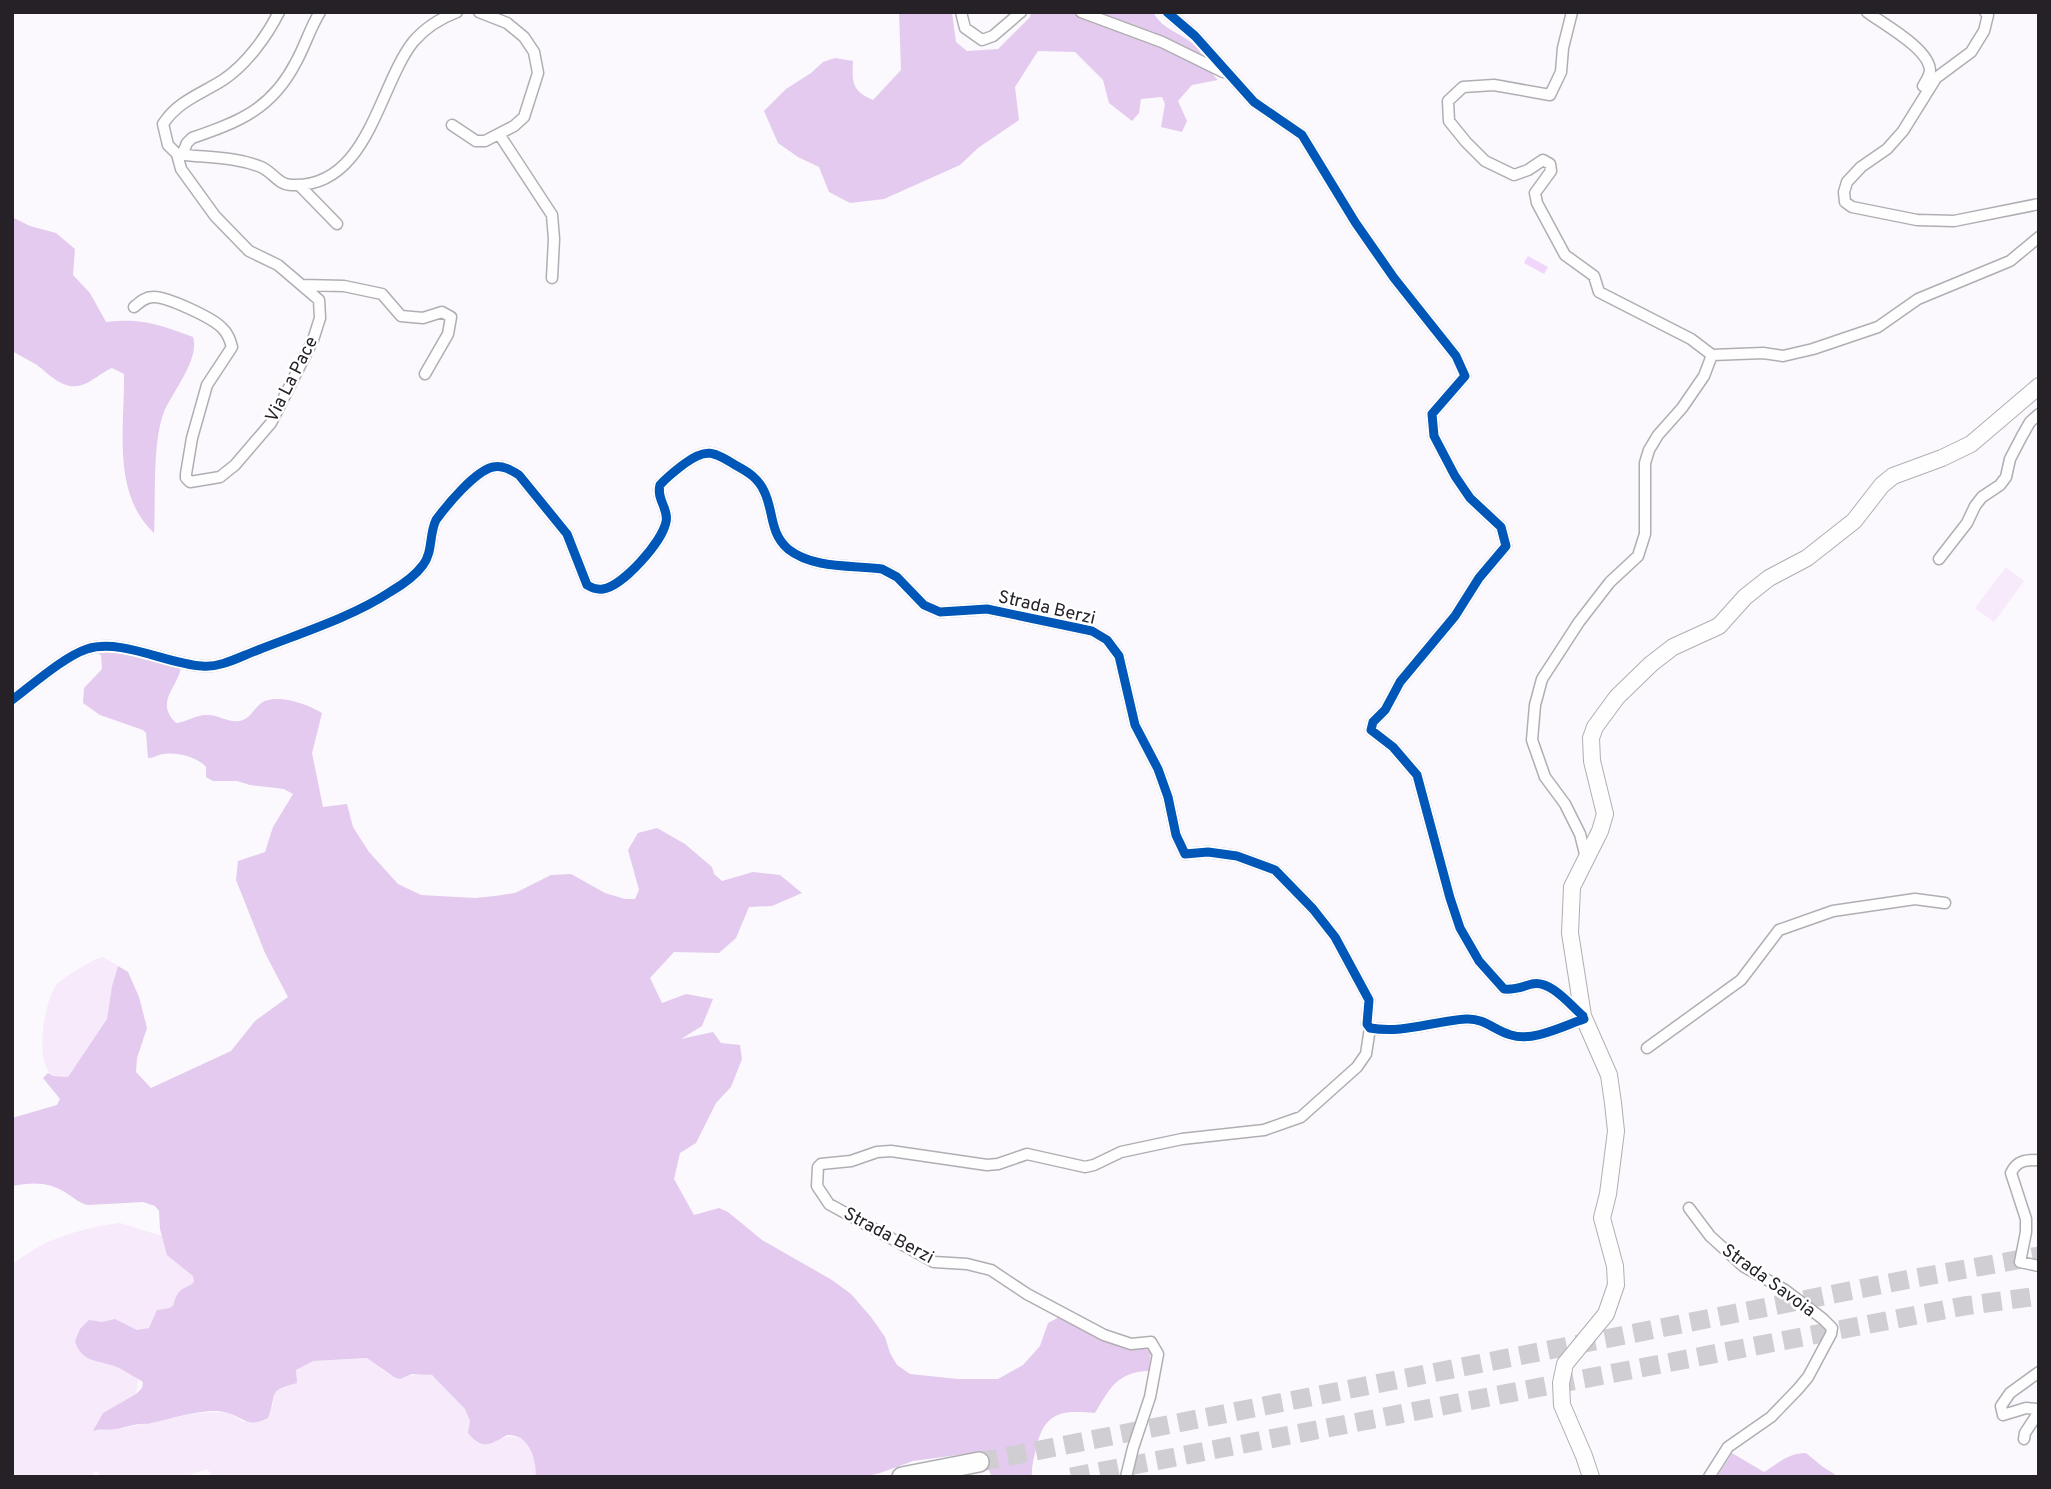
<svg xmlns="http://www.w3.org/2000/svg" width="2051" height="1489" font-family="Overpass,sans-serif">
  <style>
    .green { fill: #f6eafb }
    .forest { fill: #e3caee }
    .water { fill: #f0d6fb }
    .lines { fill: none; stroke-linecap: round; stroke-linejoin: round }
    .motorway-tunnel { stroke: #d0ced2; stroke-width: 19; stroke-dasharray: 19 10; stroke-linecap: butt }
    .minor-casing { stroke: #b0aeb2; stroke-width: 13 }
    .secondary-casing { stroke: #b0aeb2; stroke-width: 18 }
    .motorway-casing { stroke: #b0aeb2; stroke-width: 22 }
    .minor { stroke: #fefeff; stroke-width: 10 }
    .secondary { stroke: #fefeff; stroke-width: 16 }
    .motorway { stroke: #fefeff; stroke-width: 19 }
    .cycleway-casing { stroke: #fff; stroke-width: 13 }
    .cycleway { stroke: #0057b8; stroke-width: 9 }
    .labels { text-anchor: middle; stroke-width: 5; stroke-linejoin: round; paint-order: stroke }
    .street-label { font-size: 18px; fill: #252127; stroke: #fff }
  </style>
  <rect width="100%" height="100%" fill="#fbf9fd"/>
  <path class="green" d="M2006,567L2024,581L1994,622L1975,608Z
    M103,957L118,966L112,986L107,1019L68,1077L53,1076C34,1062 44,1005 55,987C61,978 86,965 96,959Z
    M120,1223L197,1247L201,1257L190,1299L139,1372L136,1394L103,1413L102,1428L114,1430L196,1413L227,1412L244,1422L273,1406L274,1393L301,1366L313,1361L368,1358L388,1374L400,1379C412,1374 426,1371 437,1378L465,1409L470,1421L495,1442C524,1426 537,1449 536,1477H214L207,1469L192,1474L190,1477H100L96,1470L92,1477H12V1265C43,1239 81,1228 120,1223Z"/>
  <path class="forest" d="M899,12H952L956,42L967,51L998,49L1030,17L1031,12H1153C1163,31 1182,32 1196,47C1206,57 1208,71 1218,80L1192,85L1178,101L1187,121L1182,132L1161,127L1165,104L1162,97L1141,99L1139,113L1132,121L1109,103L1103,80L1075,52L1038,51L1015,87L1019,120L978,148L960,165L884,199L850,203L829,192L819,167L798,157L778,143L764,111L786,89L811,73L823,62L835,58L853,61C852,83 852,91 873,100L901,70Z
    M12,217L30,226L56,233L75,249L73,275L90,293L106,322C143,318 159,325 193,337C200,359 173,391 164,412C152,443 156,498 154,533C111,493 125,425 124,374L112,368C102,372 92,382 82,385C64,391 50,375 37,365C29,360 20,356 12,351Z
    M101,651L115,652L181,668C176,690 155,702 176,723C187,722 197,714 208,715C219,715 228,723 240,721C250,719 253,710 260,704C274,692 308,704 322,713L312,753L323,807L347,804L353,827L369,852L398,884L421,895L475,898L495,896L515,893L551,875L571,874L605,893L625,899H635L639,890L628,850L638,833L657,828L685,844L712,867L714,874L722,881L753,872L780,875L802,893L772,906L749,907L736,938L719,953L674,952L650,978L662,1003L686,994L713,999L702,1026L681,1039L713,1032L721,1043L740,1045L742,1059L731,1087L716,1103L696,1143L680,1153L674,1179L694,1215L719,1208L728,1212L762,1240L832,1280L851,1294L871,1317L885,1337L890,1353L897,1365L910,1374L958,1379H998L1023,1365L1040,1346L1048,1323L1061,1316L1128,1346L1151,1350L1149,1371C1117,1372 1110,1388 1095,1413C1061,1410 1044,1412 1036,1449C1034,1458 1031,1467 1032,1477H992L980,1452L913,1461L880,1473L863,1477H536C536,1459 530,1434 507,1435C490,1445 482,1450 468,1433L470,1421L465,1409L432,1375L412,1374L400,1379L394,1377L367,1358L313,1361L296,1370L297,1383C266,1391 278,1392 268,1418C247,1428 247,1419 228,1413C208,1406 168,1420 147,1424C136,1423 128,1427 117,1429C108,1431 102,1428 93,1431L103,1413L136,1394L142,1388L143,1382C134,1377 126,1371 117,1367C99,1360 81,1363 75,1341L80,1329L89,1320L102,1322L115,1319L137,1330L149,1328L157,1310C181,1307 169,1306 179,1292C183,1287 190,1287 194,1282L193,1276L167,1255L160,1229L159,1211L155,1206L143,1202L88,1205C80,1203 75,1199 68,1194C49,1182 34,1182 12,1186V1118L57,1105L60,1099L43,1078L48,1073L53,1076L68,1077L107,1019L112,986L118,966L128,972L139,997L147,1028L137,1058L136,1072L151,1088L231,1051L255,1021L288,997L265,953L240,890L236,880L238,861L265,852L273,827L293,794L284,789L250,785L237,781H213L206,777V767C197,757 178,752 164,754C158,754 155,758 148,758L146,733L143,730L100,715L83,703L84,688L102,669L101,655L98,653Z
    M1732,1453L1764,1472C1778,1463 1789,1453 1806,1453L1823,1467L1839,1477H1717Z"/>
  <path class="water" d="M1528,256L1548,267L1544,274L1524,263Z"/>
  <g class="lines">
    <path class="motorway-tunnel" d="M979,1462L1910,1279L2039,1256
      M1071,1477L1964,1306L2039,1296"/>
    <defs>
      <path id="minor" d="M961,12L965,28L982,40L993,36L1021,12
        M1081,12L1162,42L1223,72
        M1167,12L1195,36L1254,102L1302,135L1355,222L1394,278L1456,356L1465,376L1432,414L1434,436L1455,476L1470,498L1501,527L1506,546L1479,578L1455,616L1400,682L1385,710L1373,722L1371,730L1393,747L1417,775L1450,898L1460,928L1479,961L1504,989C1516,990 1521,987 1532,984C1551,980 1570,1005 1583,1016
        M1572,12L1563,48L1561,72L1550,95L1494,85L1463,87L1448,101L1449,121L1466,142L1485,161L1514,175L1528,170L1543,160L1550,164L1551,171L1535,193L1537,203L1565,255L1594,276L1599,292L1691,339L1712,355
        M1867,12C1883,24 1930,49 1930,71C1929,77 1926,81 1923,86
        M1985,12L1988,15L1984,31L1971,52L1936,78L1903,131L1887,149L1861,167L1847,182L1844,192L1845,202L1852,207L1917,220L1954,221L2039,204
        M452,125L476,141H485L514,126L524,117L538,73L534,52L524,37L507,23L479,12
        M499,134L552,215L554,239L552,278
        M177,154C206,158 234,156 261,167C273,172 278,185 292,185C368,188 378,87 413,42C424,29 441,18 457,12
        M182,155L187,143L192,138C239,122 272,109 296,62C305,46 310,28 320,12
        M299,185L337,224
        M303,285L344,286L382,294L401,316L423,318L442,312L451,317L448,334L425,374
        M134,307C140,302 145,297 153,297C166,296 213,318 222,328C228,333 230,340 232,347L207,385L192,438L186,474V478L190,482L220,477L235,465L271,423L313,340L320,318L319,300L278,265L249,251L215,216L181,169L177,154L168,145L163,124C178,101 201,94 223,80C246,65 267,36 279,12
        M1939,559L1967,523L1975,506L1982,497L2000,485L2006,477L2010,459L2022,436L2030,422L2039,414
        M12,700C32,685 65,656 87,649C121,638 167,664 202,666C221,668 241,656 258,650C301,633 352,617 390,592C402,585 415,576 423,565C433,552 429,534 436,520C447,505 475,471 493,467C503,465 511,470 519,475L567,534L587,585C592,588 597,590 603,589C623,586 662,542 666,522C669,509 656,499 660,485C667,477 675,471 684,464C707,447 714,452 737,466C748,472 758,478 764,491C774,511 769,532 788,549C813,569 852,565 882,569L897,577L924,605L940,612L987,609L1092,631L1107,640L1119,656L1135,725L1158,769L1168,797L1176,835L1185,854L1208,852L1237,856L1275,870L1313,909L1335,937L1369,1000L1367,1024L1370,1028C1403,1034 1433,1021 1466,1019C1485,1018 1495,1031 1511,1035C1533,1042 1563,1026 1584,1019
        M1586,858L1580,834L1565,804L1545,777L1532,740L1535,705L1542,679L1579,622L1610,582L1638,556L1645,534V463L1649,450L1658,435L1682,408L1704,376L1712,355L1763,353L1783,356L1813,349L1878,327L1918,299L2010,261L2039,237
        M1647,1048L1741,980L1779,930L1833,911L1915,899L1945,903
        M2039,1160C2026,1160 2017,1160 2011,1173L2026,1219V1232L2020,1262L2039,1266
        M1689,1208L1710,1236L1743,1266L1785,1290L1823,1319L1832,1328L1831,1334L1808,1377L1798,1389L1771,1417L1728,1447L1709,1477
        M2024,1439L2025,1433L2038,1413L2037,1409L2026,1408L2003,1415L2001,1406L2010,1393L2039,1372
        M1126,1477L1133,1448L1150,1397L1158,1354L1151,1342L1131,1344L1104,1335L1027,1294L991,1270L967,1264L934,1262L829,1204L817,1186L818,1167L821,1164L851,1161L877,1152L891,1151L987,1165L998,1164L1027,1154L1085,1167L1094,1165L1121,1152L1182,1139L1264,1130L1301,1117L1357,1067L1366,1054L1370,1028"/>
      <path id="secondary" d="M1591,1477L1584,1456L1562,1405L1561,1383L1565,1364L1606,1314L1616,1285L1615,1266L1602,1218L1608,1194L1614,1147L1616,1131L1613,1103L1609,1075L1583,1016L1570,933L1572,887L1600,831L1605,814L1592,761L1591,738L1595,727L1617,697L1651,664L1673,647L1719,626L1745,597L1769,578L1807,558L1854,521L1882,485L1893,476L1942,458L1971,444L2039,386"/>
      <path id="motorway" d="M902,1477L979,1462"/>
    </defs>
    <use href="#minor" class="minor-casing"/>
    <use href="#secondary" class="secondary-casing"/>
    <use href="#motorway" class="motorway-casing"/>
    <use href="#minor" class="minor"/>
    <use href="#secondary" class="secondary"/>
    <use href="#motorway" class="motorway"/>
    <defs>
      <path id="cycleway" d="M1167,12L1195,36L1254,102L1302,135L1355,222L1394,278L1456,356L1465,376L1432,414L1434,436L1455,476L1470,498L1501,527L1506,546L1479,578L1455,616L1400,682L1385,710L1373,722L1371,730L1393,747L1417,775L1450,898L1460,928L1479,961L1504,989C1516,990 1521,987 1532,984C1551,980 1570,1005 1583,1016
        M12,700C32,685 65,656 87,649C121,638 167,664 202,666C221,668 241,656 258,650C301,633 352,617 390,592C402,585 415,576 423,565C433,552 429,534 436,520C447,505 475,471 493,467C503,465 511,470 519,475L567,534L587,585C592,588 597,590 603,589C623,586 662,542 666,522C669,509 656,499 660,485C667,477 675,471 684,464C707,447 714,452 737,466C748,472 758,478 764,491C774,511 769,532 788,549C813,569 852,565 882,569L897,577L924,605L940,612L987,609L1092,631L1107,640L1119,656L1135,725L1158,769L1168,797L1176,835L1185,854L1208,852L1237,856L1275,870L1313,909L1335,937L1369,1000L1367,1024L1370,1028C1403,1034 1433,1021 1466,1019C1485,1018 1495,1031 1511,1035C1533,1042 1563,1026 1584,1019"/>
    </defs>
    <use href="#cycleway" class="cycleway-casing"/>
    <use href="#cycleway" class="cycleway"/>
  </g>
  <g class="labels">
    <g class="street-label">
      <text transform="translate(291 379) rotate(-63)" y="6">Via La Pace</text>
      <text transform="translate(1047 607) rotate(13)" y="6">Strada Berzi</text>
      <text transform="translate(889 1235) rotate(28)" y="6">Strada Berzi</text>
      <text transform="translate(1769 1280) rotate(36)" y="6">Strada Savoia</text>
    </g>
  </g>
  <rect width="2051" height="1489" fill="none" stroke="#252127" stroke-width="28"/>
</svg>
